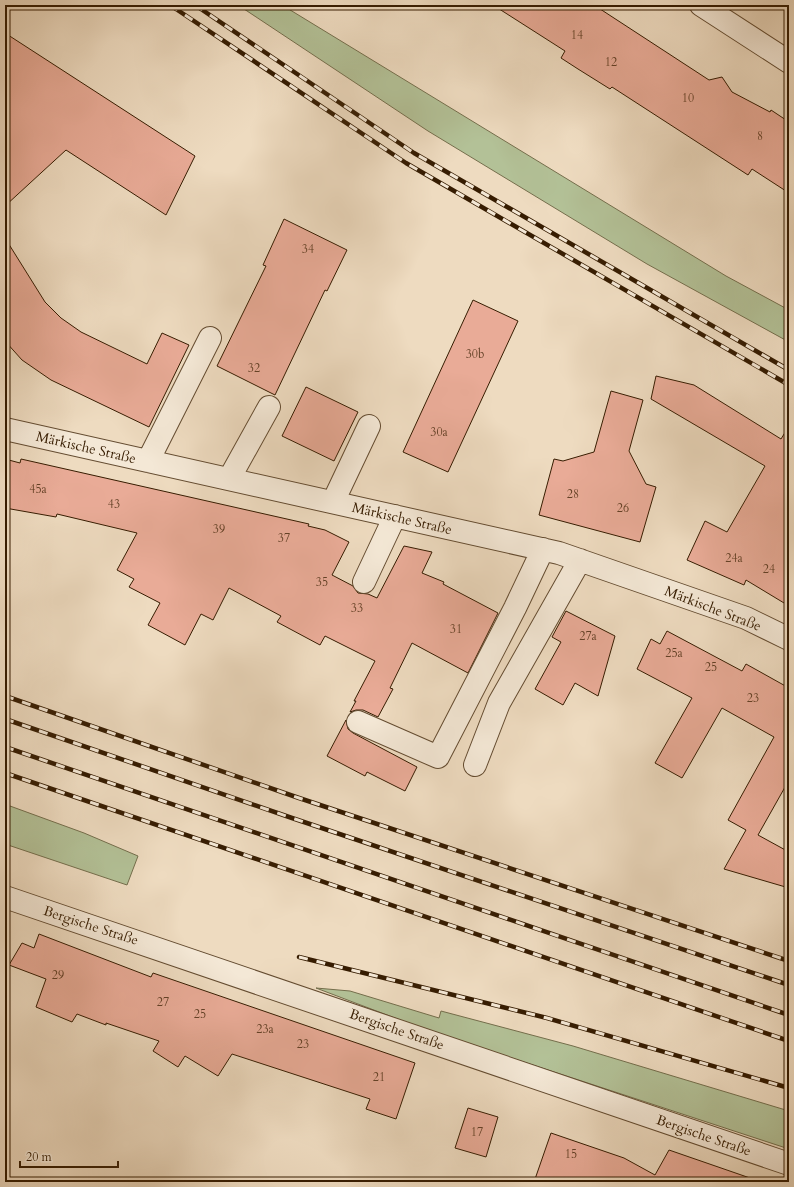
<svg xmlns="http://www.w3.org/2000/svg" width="794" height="1187" font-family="Cardo,serif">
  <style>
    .green { fill: #b3c197; stroke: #746e4c }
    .building { fill: #e9ab97; stroke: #361c01 }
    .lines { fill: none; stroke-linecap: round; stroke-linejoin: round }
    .minor-casing { stroke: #644c31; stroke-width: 24 }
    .minor { stroke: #f4e8d6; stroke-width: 22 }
    .rail-casing { stroke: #361c01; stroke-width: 4.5 }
    .rail { stroke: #f4e8d6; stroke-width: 3; stroke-dasharray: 9; stroke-linecap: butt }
    .labels { text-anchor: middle; stroke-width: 3.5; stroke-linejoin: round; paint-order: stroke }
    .number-label { font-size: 12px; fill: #634026 }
    .street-label { font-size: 14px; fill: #361c01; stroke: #f4e8d6 }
  </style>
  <rect width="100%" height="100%" fill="#eedbc0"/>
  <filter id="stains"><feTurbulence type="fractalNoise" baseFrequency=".005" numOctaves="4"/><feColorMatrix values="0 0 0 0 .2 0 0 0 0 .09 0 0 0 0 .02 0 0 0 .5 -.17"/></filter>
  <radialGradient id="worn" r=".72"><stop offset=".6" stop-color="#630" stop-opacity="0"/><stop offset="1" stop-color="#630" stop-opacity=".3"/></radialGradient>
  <path class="green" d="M238,5H282L726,276L789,310V342L647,264L428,131Z
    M5,801L10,806L84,833L138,856L127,885L5,844Z
    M316,988L350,991L439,1018L441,1011L573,1046L789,1111V1149L429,1031Z"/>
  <path class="building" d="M493,5H594L709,80L722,77L732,92L770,112L771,110L789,122V193L752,169L748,175L612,87L610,89L578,69L561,58L565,51Z
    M5,33L195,156L166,215L66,150L5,206Z
    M284,219L347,250L327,291L325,290L275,395L217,366L266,266L263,265Z
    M5,238L45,302L61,318L81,332L147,364L162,333L189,345L149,427L51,380L22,360L5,341Z
    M473,300L518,321L448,472L403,452Z
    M656,376L694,385L781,439L789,426V606L746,580L744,585L687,560L705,521L727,532L765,466L651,399Z
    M306,387L358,412L334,461L282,436Z
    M611,391L643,400L629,451L646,484L656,487L640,542L539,515L554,459L563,461L594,452Z
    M5,459L20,463L21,459L309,524L308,526L325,530L349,542L332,575L353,586L358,593L368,594L377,598L404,546L432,552L422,573L444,582L443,584L498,613L468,673L412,643L390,688L393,689L378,717L363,710H356L350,712L356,701H354L375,661L325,636L320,645L277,622L281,616L229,588L213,620L201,614L185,645L148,625L160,603L129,587L134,579L117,570L137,533L57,514L56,517L5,508Z
    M566,611L615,636L598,696L575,683L563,705L535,689L561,642L552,637Z
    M667,631L742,671L746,664L789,688V780L758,835L789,852V888L724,869L746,830L728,820L774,737L722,708L682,778L655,763L692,698L637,669L651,639L660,644Z
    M346,720L348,729L353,733L417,767L405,791L367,772L365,776L327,756Z
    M39,934L151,977L153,973L415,1063L396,1119L366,1109L370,1099L232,1054L218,1076L185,1056L178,1067L153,1051L159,1041L106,1023V1025L77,1014L72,1022L36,1007L46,979L9,965L22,943L34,948Z
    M468,1108L498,1117L486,1157L455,1148Z
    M551,1133L624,1158L655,1175L669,1150L750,1178L749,1182H534Z"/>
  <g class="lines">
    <defs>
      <path id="minor" d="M701,5L789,62
        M5,429L559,553L746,618L789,639
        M148,461L210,338
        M229,479L269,407
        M333,502L369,426
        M364,582L395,516
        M358,722L438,757L515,608L543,549
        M475,765L499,703L580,560
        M5,897L789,1164"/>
    </defs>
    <use href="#minor" class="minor-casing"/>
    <use href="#minor" class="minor"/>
    <defs>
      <path id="rail" d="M170,5L406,163L789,385
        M195,5L414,153L789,370
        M5,696L299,798L789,961
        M5,719L292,818L789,985
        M5,747L789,1015
        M5,773L789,1041
        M299,957L547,1018L789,1088"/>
    </defs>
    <use href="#rail" class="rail-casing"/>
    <use href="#rail" class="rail"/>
  </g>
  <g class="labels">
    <g class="number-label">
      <text x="577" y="39">14</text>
      <text x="611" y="66">12</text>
      <text x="688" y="102">10</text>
      <text x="760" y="140">8</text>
      <text x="308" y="253">34</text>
      <text x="475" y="358">30b</text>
      <text x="254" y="372">32</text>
      <text x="439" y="436">30a</text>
      <text x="38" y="493">45a</text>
      <text x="573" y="498">28</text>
      <text x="114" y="508">43</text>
      <text x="623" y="512">26</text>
      <text x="219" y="533">39</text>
      <text x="284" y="542">37</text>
      <text x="734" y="562">24a</text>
      <text x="769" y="573">24</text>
      <text x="322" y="586">35</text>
      <text x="357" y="612">33</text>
      <text x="456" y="633">31</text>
      <text x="588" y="640">27a</text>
      <text x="674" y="657">25a</text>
      <text x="711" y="671">25</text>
      <text x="753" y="702">23</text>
      <text x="58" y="979">29</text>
      <text x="163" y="1006">27</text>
      <text x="200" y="1018">25</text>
      <text x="265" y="1033">23a</text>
      <text x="303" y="1048">23</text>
      <text x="379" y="1081">21</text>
      <text x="477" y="1136">17</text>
      <text x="571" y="1158">15</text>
    </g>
    <g class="street-label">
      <text transform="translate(86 447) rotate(13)" y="5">Märkische Straße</text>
      <text transform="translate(402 518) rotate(13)" y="5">Märkische Straße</text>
      <text transform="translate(713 608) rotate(21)" y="5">Märkische Straße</text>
      <text transform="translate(91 925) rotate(18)" y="5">Bergische Straße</text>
      <text transform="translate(397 1029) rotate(19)" y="5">Bergische Straße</text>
      <text transform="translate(704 1135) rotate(19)" y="5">Bergische Straße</text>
    </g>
  </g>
  <rect width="794" height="1187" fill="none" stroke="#eedbc0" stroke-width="20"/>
  <rect x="6" y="6" width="782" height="1175" fill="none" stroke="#361c01" stroke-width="2"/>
  <rect x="10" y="10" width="774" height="1167" fill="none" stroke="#361c01"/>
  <path d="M20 1161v6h98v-6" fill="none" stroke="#361c01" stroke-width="2"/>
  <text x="26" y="1161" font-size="12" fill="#361c01" stroke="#f4e8d6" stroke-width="3" paint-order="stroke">20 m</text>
  <rect width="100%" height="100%" filter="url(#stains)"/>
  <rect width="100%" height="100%" fill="url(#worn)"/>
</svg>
